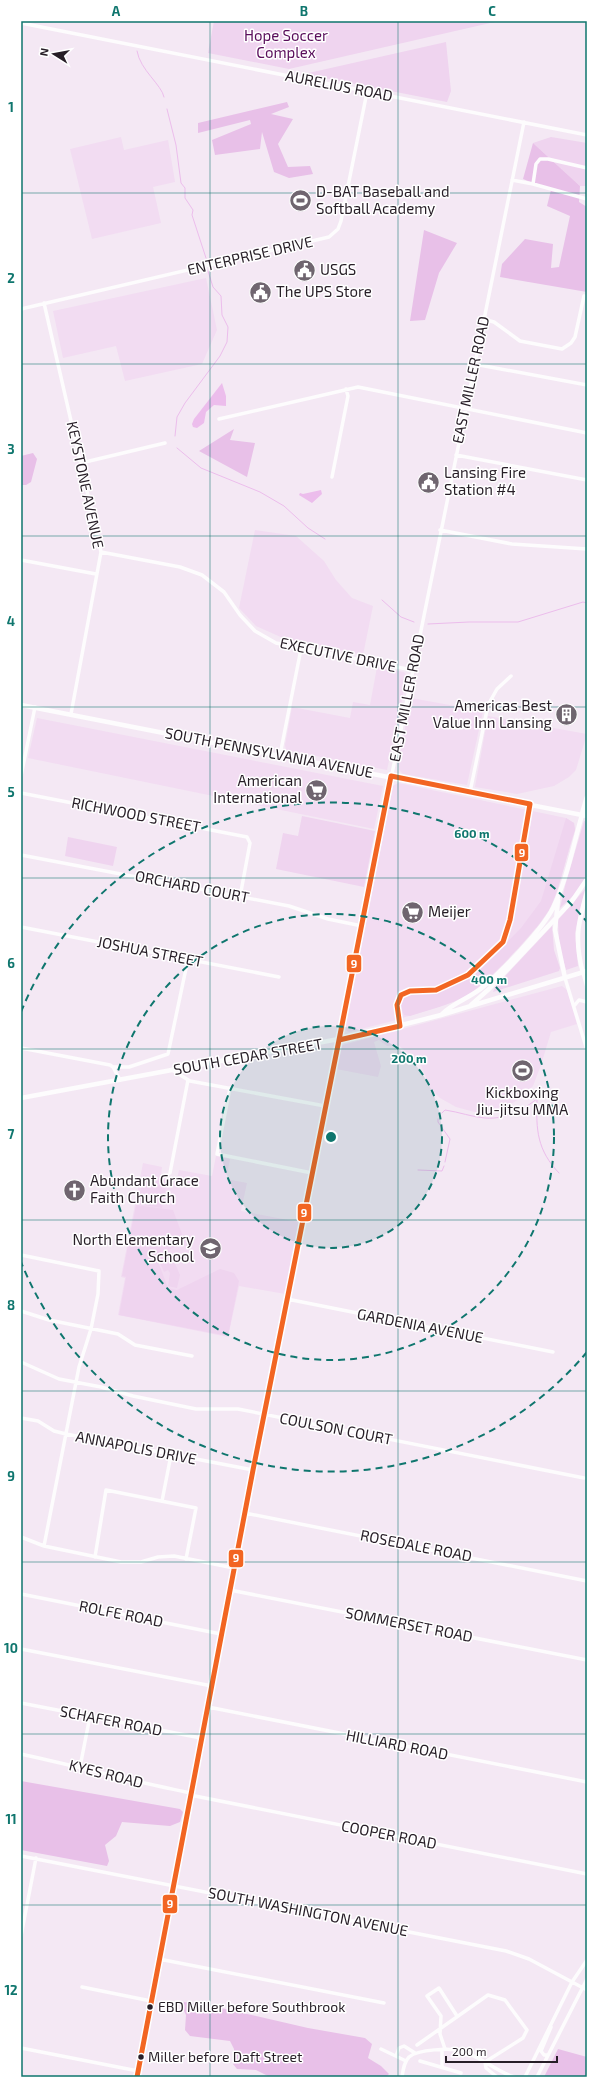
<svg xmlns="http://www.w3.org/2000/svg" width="608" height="2098" font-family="'Exo 2',sans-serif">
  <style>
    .built { fill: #f2dcf2 }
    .green { fill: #efd4ef }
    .forest { fill: #e8c0e8 }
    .water { fill: #ecbdec }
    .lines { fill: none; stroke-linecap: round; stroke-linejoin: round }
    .stream { stroke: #ecbdec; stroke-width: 1 }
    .minor { stroke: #fdfcfd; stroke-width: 3.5 }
    .major { stroke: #fdfcfd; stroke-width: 4.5 }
    .highway { stroke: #fdfcfd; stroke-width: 5.5 }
    .bus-1-casing { stroke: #fff; stroke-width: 8 }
    .bus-1 { stroke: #f26522; stroke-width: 5 }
    .grid { fill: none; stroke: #0f766e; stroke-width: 1; stroke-opacity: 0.55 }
    .ring { fill: none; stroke: #0f766e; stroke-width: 2; stroke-dasharray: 7 5 }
    .bus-dot { fill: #271e27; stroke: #fff; stroke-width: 1.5 }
    .labels { text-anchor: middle; stroke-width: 3; stroke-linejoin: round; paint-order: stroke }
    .bus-label { font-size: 14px; fill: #271e27; stroke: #fff; text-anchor: start }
    .park-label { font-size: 15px; fill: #590d5b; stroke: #fff }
    .street-label { font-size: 15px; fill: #271e27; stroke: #fff }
    .poi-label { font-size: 15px; fill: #271e27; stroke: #fff; text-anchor: start }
    .centre { fill: #0f766e; stroke: #fff; stroke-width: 2 }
    .ring-label { font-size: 12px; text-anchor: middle; font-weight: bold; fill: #0f766e; stroke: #fff; stroke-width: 3; stroke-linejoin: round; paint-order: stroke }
    .line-badge { stroke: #fff; stroke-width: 1.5 }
    .badge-label { font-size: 11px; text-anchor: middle; font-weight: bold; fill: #fff }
    .neatline { fill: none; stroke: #0f766e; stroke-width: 1.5 }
    .grid-label { font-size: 13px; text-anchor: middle; font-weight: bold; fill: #0f766e }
  </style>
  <rect width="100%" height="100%" fill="#f4e8f4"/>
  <path class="built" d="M121,137L124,150L168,140L175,182L153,187L161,223L92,239L70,149Z
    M206,278L217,330L202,364L125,381L116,346L63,358L53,311Z
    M255,530L296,536L324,561L336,580L352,598L373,606L363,655L283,638L256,626L239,608Z
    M377,667L404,672L407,676L387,770L286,750L285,745L292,707L350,718L353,702L370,705Z
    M411,698L483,711L467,785L403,774L399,770L398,764Z
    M488,716L587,734L576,770L569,777L554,786L517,794L475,787Z
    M37,718L383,786L374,829L28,758Z
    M398,783L566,818L574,823L575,830L556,894L549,910L539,925L479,987L461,999L435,1008L389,1022L349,1032L346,1030V1024L393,786Z
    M562,986L567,990L577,1024L551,1032L541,1065L533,1086L521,1098L504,1108L494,1112L478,1113L456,1107L440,1098L431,1089L420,1063L398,1045L387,1046L379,1040L374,1042L381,1066L378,1077L336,1069L340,1048L343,1045Z
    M216,1156L230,1159L226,1179L247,1183L241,1211L299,1222L285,1294L239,1286L228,1337L118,1315L125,1278L121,1277L143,1163L162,1167L161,1175L177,1178L179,1170L212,1176Z"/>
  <path class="green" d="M214,21H499L289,69L208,53Z
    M446,42L451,91L447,102L304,74Z
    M551,137L587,143V186H580L533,143Z
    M302,816L375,831L364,887L276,869L283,833L298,836Z
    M566,818L574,823L575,830C566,855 562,882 551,906C540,928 488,983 467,995C450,1005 429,1010 410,1016L404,1015L400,1005L403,998L407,995L438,992L467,979L482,968L521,928L541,901Z
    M584,821L587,822V875L575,894L560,908L565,886Z
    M68,837L117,847L113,866L65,856Z
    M585,889L575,933L578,966L566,970L559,945L558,920Z
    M552,926L554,950L560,968L559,971L493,992L495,987Z
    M143,1175L167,1180L162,1208L138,1204Z
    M136,1205L173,1210L185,1242L156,1256L168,1288L177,1290L220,1269L234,1273L239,1281L228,1336L119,1315L126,1277L122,1276Z
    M169,1250L180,1275L177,1288L168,1286L170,1273L168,1270L164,1272L157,1256Z"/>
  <path class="forest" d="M287,102L289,107L271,114L293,119L278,144L288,167L310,166L313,174L289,178L274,172L262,132L260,149L215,155L212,140L251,124L250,120L198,133V123Z
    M533,143L580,186L579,202L587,207V292L500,277L502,264L525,239L553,244L551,268L559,267L570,216L547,206L551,190L523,179Z
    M424,230L457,243L439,273L425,320L410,321Z
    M234,429L230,440L255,443L247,477L199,451Z
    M33,453L37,459L31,482L26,485H21V456Z
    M21,1781L180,1809L183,1812L180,1822L170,1826L122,1822L116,1836L105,1845L109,1861L107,1866L21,1850Z
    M184,2002L208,2005L308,2028L365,2038L372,2044L368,2058L381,2066L389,2074L386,2077H270L256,2070L237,2069L233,2064L234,2049L230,2041L190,2036L185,2030L186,2015L181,2005Z
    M558,2049L587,2057V2077H544Z"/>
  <path class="water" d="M222,383L226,396V406L214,405L206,412L204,423L197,428L193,427L192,424L194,419Z
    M321,490L322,494L312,503L299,495L300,493L303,494Z"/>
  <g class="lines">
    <path class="stream" d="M137,51C140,70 162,85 164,97
      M167,109L176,145L181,183L185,188V198L193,210L192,215L206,258
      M175,436L177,417L185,403L220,356L227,342L228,327L222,315L221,296L213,287L208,271
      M177,448L201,468L260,492L284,506L308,528L325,539
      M382,600L401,617L414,622
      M428,624L469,622H518L583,602L587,603
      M537,1100C536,1130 537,1150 559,1173
      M442,1113L445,1110C459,1112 472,1117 485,1118C509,1120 530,1106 546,1091
      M438,1119V1122L450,1139L445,1162
      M418,1170L442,1171L444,1166"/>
    <path class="minor" d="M21,23L587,135
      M512,180L533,184L587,199
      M533,184L536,164L540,159H548L587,168
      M44,303L101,552L71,714
      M21,309L329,237L338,229L341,221L367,92
      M483,319L494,322L520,341L562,349L571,343L575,337L584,296
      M474,364L587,385
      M219,419L358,387L587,433
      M456,455L587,480
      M81,463L165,443
      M332,477L348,396L346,389
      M440,530L512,544L587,549
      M101,552L180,567L202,575L224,592L240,615L255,631L276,643L412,670
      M21,560L96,574
      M280,755L301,649
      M21,776L35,707
      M470,792L488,705L497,689L511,676
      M21,793L247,837L250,843L240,897
      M21,855L289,906L328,919L362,926
      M21,927L279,977
      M583,973L587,987
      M565,978L587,1050
      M574,1006L579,1000L587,1002
      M21,1048L110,1065L113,1067L120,1080
      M113,1067H129L168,1054L188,959
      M172,1070L190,1081L325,1106
      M230,1088L217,1154L312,1173
      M170,1173L188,1080
      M21,1255L99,1271L98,1294L91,1329L79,1367L44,1546
      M287,1299L553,1352
      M21,1311L49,1320L118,1334L135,1345L192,1356
      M21,1362L59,1379L101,1387L133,1396L196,1409H238L584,1478
      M21,1418L38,1421L54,1431L66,1434L253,1470
      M162,1501L171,1455
      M245,1513L587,1581
      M21,1537L44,1546L121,1562H141L158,1557L174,1556L234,1568
      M95,1557L106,1490L196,1508L186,1559
      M230,1590L587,1660
      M21,1594L221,1634
      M21,1649L212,1686
      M21,1703L201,1738
      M208,1707L587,1782
      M21,1754C76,1766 131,1781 186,1792L195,1796L587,1874
      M80,1767L90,1716
      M21,1856L506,1951L529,1959L587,1990
      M21,1936L36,1858
      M159,1959L384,2003
      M82,1987L151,2001
      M417,2045L488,1995L505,2000L527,2030L523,2038L485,2062
      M21,2048L138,2071
      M381,2049L406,2061
      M445,2049L440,2034L441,2016L427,1996L439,1988L457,2016
      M442,2050V2067
      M548,2055H544L541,2051L551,2027
      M396,2056L399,2048L404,2046L415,2053
      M420,2061L461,2073
      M485,2062L486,2068L497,2077
      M137,2077L332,1070L524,122
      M402,2077C403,2070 404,2062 409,2057C418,2049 451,2048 462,2051C481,2057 496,2071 514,2077
      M525,2077L572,1982L587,1960
      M537,2077L587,1979"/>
    <path class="major" d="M21,705L587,816
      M558,900L555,930L565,978
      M583,973C574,940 578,923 587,892
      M471,1005L489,989L572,901L587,879
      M442,1014C454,1002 470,998 483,987C502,971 542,930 553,908C567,879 573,846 582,815
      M21,1098L366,1034L441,1015L587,971"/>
    <path class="highway" d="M582,815L587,798"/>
    <defs>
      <path id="bus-1" d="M391,776L530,804L510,920L503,942L468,975L436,990L410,991L401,995L397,1005L400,1026L339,1040Z
        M137,2077L253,1470L339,1040"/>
    </defs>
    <use href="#bus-1" class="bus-1-casing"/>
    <use href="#bus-1" class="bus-1"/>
  </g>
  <path class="grid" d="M210,21V2077M398,21V2077M21,193H587M21,364H587M21,536H587M21,707H587M21,878H587M21,1049H587M21,1220H587M21,1391H587M21,1562H587M21,1734H587M21,1905H587"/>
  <circle cx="331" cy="1137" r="111" fill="#0f766e" fill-opacity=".12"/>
  <g class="ring">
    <circle cx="331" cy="1137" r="111"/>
    <circle cx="331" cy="1137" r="223"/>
    <path d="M587 1352A334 334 0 0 1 21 1262M21 1012A334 334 0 0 1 587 922"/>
  </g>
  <defs>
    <symbol id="stadium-disc" viewBox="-11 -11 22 22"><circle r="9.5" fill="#6f656f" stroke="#fff"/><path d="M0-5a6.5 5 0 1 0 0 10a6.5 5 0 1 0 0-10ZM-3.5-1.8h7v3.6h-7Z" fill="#fff"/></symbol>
    <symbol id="civic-disc" viewBox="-11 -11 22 22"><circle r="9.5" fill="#6f656f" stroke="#fff"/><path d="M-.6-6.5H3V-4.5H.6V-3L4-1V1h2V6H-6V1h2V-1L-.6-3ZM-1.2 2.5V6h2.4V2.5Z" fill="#fff"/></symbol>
    <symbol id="building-disc" viewBox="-11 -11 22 22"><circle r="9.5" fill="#6f656f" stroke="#fff"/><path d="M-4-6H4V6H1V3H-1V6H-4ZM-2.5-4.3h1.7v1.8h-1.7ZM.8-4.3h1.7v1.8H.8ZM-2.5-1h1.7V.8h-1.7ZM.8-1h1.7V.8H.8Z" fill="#fff"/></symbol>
    <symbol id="supermarket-disc" viewBox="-11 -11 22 22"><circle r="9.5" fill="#6f656f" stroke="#fff"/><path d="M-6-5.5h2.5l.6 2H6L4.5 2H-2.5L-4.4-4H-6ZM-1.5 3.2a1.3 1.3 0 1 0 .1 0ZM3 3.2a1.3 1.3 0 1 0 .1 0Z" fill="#fff"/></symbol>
    <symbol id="church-disc" viewBox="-11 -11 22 22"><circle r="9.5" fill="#6f656f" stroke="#fff"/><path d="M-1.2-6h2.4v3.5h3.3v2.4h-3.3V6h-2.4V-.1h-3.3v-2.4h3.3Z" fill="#fff"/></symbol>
    <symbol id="school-disc" viewBox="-11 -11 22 22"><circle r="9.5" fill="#6f656f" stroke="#fff"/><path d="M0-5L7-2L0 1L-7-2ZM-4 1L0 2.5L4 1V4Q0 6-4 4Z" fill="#fff"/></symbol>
  </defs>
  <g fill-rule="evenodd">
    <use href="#stadium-disc" x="288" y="188" width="25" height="25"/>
    <use href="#civic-disc" x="292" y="258" width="25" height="25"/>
    <use href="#civic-disc" x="248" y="280" width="25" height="25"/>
    <use href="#civic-disc" x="416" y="470" width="25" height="25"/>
    <use href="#building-disc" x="554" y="702" width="25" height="25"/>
    <use href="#supermarket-disc" x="304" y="778" width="25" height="25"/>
    <use href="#supermarket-disc" x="400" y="900" width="25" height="25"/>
    <use href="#stadium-disc" x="510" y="1058" width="25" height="25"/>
    <use href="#church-disc" x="62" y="1178" width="25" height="25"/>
    <use href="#school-disc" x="198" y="1236" width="25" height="25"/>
  </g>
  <g class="bus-dot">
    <circle cx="150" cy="2007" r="3.5"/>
    <circle cx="141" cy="2057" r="3.5"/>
  </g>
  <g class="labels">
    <g class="bus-label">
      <text x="158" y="2012">EBD Miller before Southbrook</text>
      <text x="148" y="2062">Miller before Daft Street</text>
    </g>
    <g class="park-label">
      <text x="286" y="41">Hope Soccer<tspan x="286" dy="17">Complex</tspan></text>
    </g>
    <g class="street-label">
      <text transform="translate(339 86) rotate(11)" y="5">AURELIUS ROAD</text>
      <text transform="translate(250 256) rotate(-13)" y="5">ENTERPRISE DRIVE</text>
      <text transform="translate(471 380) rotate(-78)" y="5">EAST MILLER ROAD</text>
      <text transform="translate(85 485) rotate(78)" y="5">KEYSTONE AVENUE</text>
      <text transform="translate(338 655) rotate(12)" y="5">EXECUTIVE DRIVE</text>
      <text transform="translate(407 698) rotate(-79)" y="5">EAST MILLER ROAD</text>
      <text transform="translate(269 753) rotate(11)" y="5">SOUTH PENNSYLVANIA AVENUE</text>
      <text transform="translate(136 815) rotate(11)" y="5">RICHWOOD STREET</text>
      <text transform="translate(192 887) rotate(11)" y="5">ORCHARD COURT</text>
      <text transform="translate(150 952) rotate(11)" y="5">JOSHUA STREET</text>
      <text transform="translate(248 1057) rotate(-10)" y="5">SOUTH CEDAR STREET</text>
      <text transform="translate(420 1326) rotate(11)" y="5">GARDENIA AVENUE</text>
      <text transform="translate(336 1429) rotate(11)" y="5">COULSON COURT</text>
      <text transform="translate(136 1448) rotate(11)" y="5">ANNAPOLIS DRIVE</text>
      <text transform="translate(416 1546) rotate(11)" y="5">ROSEDALE ROAD</text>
      <text transform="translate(121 1614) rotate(11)" y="5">ROLFE ROAD</text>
      <text transform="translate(409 1625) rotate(11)" y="5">SOMMERSET ROAD</text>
      <text transform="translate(111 1721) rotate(11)" y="5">SCHAFER ROAD</text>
      <text transform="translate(397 1745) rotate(11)" y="5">HILLIARD ROAD</text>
      <text transform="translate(106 1774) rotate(14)" y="5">KYES ROAD</text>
      <text transform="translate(389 1835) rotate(11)" y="5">COOPER ROAD</text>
      <text transform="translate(308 1912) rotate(11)" y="5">SOUTH WASHINGTON AVENUE</text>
    </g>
    <g class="poi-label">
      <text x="316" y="197">D-BAT Baseball and<tspan x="316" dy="17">Softball Academy</tspan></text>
      <text x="320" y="275">USGS</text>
      <text x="276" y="297">The UPS Store</text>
      <text x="444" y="478">Lansing Fire<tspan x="444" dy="17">Station #4</tspan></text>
      <text x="552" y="711" text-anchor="end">Americas Best<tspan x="552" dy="17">Value Inn Lansing</tspan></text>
      <text x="302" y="786" text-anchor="end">American<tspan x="302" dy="17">International</tspan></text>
      <text x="428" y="917">Meijer</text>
      <text x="522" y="1098" text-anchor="middle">Kickboxing<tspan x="522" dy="17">Jiu-jitsu MMA</tspan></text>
      <text x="90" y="1186">Abundant Grace<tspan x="90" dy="17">Faith Church</tspan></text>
      <text x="194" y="1245" text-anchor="end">North Elementary<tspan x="194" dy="17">School</tspan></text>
    </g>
  </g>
  <circle cx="331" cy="1137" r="6" class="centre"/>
  <g class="ring-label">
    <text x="472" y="838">600 m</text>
    <text x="489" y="984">400 m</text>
    <text x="409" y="1063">200 m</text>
  </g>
  <g class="line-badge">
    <rect x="514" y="843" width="15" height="19" rx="4" fill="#f26522"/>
    <rect x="346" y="954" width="16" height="19" rx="4" fill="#f26522"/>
    <rect x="297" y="1203" width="15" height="19" rx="4" fill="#f26522"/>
    <rect x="228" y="1549" width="16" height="19" rx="4" fill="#f26522"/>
    <rect x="162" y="1894" width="16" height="20" rx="4" fill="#f26522"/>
  </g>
  <g class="badge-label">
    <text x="522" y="857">9</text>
    <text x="354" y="968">9</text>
    <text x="304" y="1217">9</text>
    <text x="236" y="1562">9</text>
    <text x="170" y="1908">9</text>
  </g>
  <rect width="608" height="2098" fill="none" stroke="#ffffff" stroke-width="44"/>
  <g transform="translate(54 54) rotate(281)" stroke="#ffffff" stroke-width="3" paint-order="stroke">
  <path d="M0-3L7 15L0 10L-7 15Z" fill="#271e27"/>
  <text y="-6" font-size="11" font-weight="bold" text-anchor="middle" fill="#271e27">N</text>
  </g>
  <path d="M446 2056v6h111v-6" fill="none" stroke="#271e27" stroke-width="2"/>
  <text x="452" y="2056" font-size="12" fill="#271e27" stroke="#ffffff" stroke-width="3" paint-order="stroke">200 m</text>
  <rect x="22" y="22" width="564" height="2054" class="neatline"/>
  <g class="grid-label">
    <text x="116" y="16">A</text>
    <text x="304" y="16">B</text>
    <text x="492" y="16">C</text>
    <text x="11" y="112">1</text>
    <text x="11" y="283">2</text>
    <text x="11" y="454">3</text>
    <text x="11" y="626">4</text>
    <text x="11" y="797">5</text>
    <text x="11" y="968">6</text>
    <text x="11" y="1139">7</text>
    <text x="11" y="1310">8</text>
    <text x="11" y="1481">9</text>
    <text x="11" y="1653">10</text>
    <text x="11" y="1824">11</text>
    <text x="11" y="1995">12</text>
  </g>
</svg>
